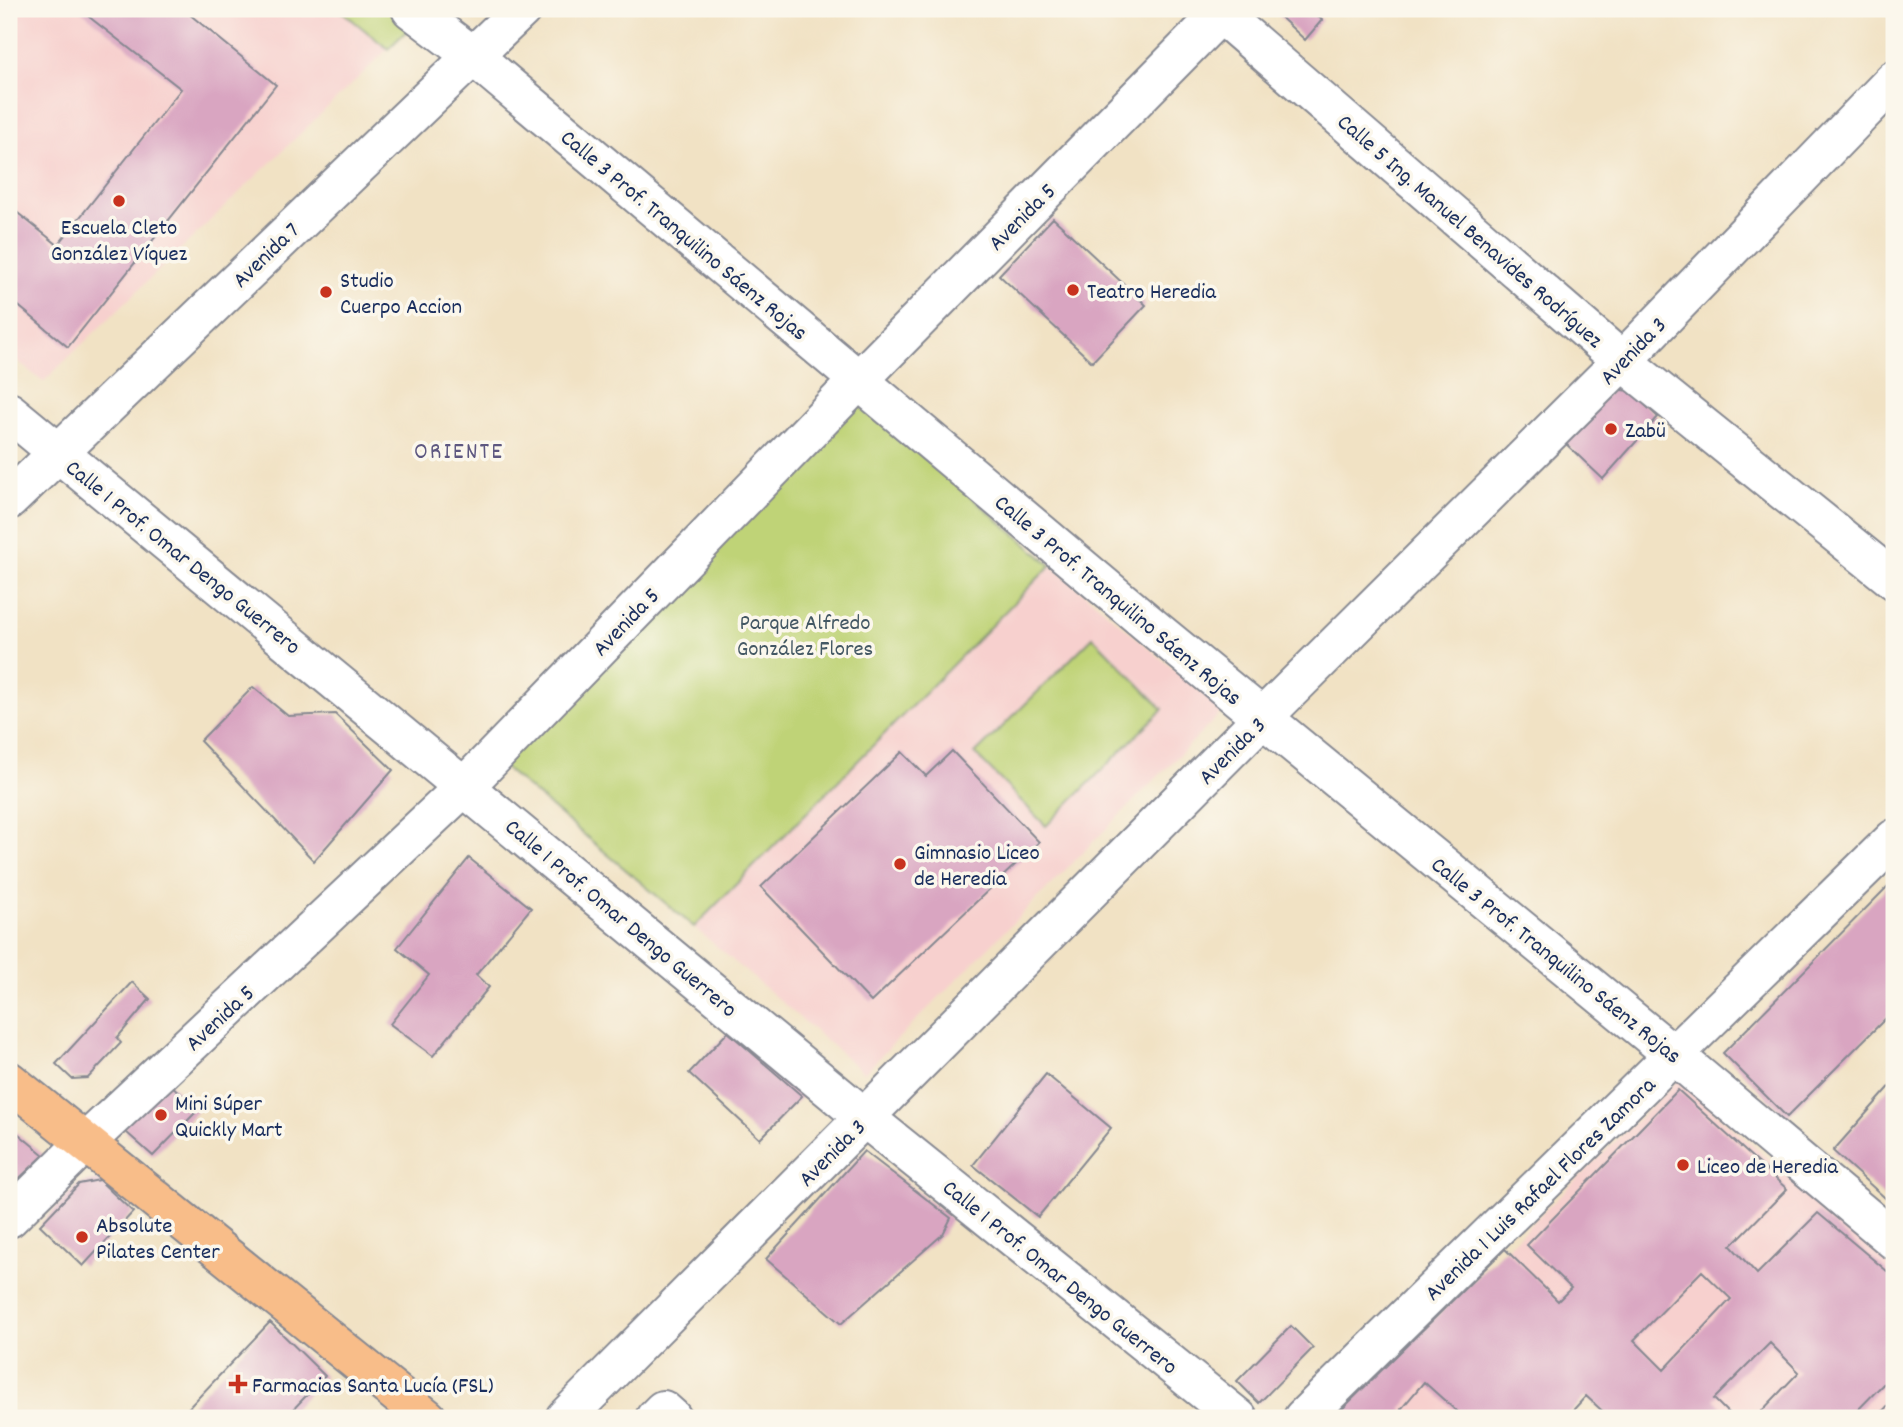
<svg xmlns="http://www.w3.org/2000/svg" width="1903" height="1427" font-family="Dekko,sans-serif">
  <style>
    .built { fill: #f7d0ce }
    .green { fill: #bfd377; stroke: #6d816a; stroke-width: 2 }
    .building { fill: #d9a5c1; fill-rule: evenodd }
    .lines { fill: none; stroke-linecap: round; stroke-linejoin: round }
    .minor-casing { stroke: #868891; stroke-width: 42 }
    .major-casing { stroke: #868891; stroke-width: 42 }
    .minor { stroke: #fff; stroke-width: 38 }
    .major { stroke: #f8bd89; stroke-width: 38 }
    .poi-dot { fill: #c8321e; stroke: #fbf7ec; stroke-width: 2.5 }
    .labels { text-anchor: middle; stroke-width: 7; stroke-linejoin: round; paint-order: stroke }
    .street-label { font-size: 23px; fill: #1b2f5e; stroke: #fbf7ec }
    .poi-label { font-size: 23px; fill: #1b2f5e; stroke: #fbf7ec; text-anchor: start }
    .park-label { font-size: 23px; fill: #445864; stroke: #fbf7ec }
    .neighbourhood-label { font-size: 24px; letter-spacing: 2px; fill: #5e5881; stroke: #fbf7ec }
  </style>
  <rect width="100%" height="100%" fill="#fbf7ec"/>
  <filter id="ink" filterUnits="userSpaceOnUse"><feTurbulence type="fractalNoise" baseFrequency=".0143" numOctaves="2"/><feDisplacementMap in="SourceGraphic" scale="14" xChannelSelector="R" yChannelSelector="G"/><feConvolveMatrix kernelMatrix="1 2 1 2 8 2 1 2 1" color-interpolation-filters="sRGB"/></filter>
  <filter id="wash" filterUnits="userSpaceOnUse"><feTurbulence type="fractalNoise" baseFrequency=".00686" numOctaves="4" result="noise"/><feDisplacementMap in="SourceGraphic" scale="28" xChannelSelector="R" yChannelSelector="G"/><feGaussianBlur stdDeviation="1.57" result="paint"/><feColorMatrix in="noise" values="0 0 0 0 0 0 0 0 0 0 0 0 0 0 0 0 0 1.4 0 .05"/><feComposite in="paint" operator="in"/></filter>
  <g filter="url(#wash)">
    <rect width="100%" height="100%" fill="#f1e2c4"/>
    <path class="built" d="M9,9H339L388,49L43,382L9,354Z
      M1051,565L1223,711L864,1073L694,927Z
      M1678,1080L1894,1269V1418H1610L1586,1396L1550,1327L1468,1418H1333Z"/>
    <path class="green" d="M339,9H429L388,49Z
      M858,400L1051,565L694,927L501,765Z
      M1093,637L1163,709L1046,826L975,754Z"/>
    <g id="blocks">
      <path class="building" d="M79,9H183L276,85L68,347L9,298V206L58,245L181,89Z
        M1272,9H1309L1322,20L1305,40Z
        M1053,218L1146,305L1092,362L999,275Z
        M1612,389L1630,391L1658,417L1603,479L1563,441Z
        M253,687L288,716L335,714L393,770L314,861L200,741Z
        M952,751L1039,842L871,1002L761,887L902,752L926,776Z
        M469,858L531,908L476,975L489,987L433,1056L390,1024L429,975L397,948Z
        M1894,880V1010L1787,1117L1723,1053Z
        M132,982L150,999L117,1038L121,1043L88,1078L72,1079L56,1064Z
        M728,1032L802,1096L760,1139L689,1073Z
        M1046,1074L1111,1128L1038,1217L973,1165Z
        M168,1082L198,1110L153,1156L126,1132L124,1119Z
        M1894,1082V1206L1833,1151Z
        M1678,1090L1787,1189L1731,1246L1757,1274L1818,1213L1894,1277V1373L1850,1418H1755L1799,1372L1770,1343L1714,1399L1733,1418H1610L1586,1396L1566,1418H1464L1424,1382L1401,1409L1412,1418H1333L1505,1249L1558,1301L1571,1288L1527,1245ZM1702,1271L1731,1299L1664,1370L1634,1340Z
        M9,1126L44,1155L9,1188Z
        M864,1151L951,1218L943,1234L841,1324L766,1259Z
        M99,1180L133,1212L83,1266L40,1225L79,1184Z
        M270,1322L325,1376L285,1418H179Z
        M1291,1326L1313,1348L1259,1403L1237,1381Z
        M1894,1399V1418H1876Z"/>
    </g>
  </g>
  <g filter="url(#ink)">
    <use href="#blocks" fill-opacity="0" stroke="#868891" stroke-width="2"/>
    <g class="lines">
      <defs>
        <path id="minor" d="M411,9L473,56L1157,631L1674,1055L1894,1240
          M1215,9L1622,361L1894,580
          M9,412L865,1118L1238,1418
          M9,500L522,9
          M9,1218L86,1142L464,787L859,380L1225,9
          M565,1418L1262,718L1622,361L1894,80
          M655,1418L663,1410L672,1418
          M1303,1418L1894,839"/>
        <path id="major" d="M9,1081L427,1418"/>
      </defs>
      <use href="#minor" class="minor-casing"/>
      <use href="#major" class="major-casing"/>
      <use href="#minor" class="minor"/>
      <use href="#major" class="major"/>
    </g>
  </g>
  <g class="poi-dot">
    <circle cx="119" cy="201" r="7"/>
    <circle cx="1073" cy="290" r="7"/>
    <circle cx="326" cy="292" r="7"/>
    <circle cx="1611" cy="429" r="7"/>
    <circle cx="900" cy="864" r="7"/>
    <circle cx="161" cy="1115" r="7"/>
    <circle cx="1683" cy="1165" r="7"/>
    <circle cx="82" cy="1237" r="7"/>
    <path d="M234.5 1373.5h7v7h7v7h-7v7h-7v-7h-7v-7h7z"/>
  </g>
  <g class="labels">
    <g class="street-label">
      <text transform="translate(1021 216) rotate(-45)" y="8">Avenida 5</text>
      <text transform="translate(1471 230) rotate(41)" y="8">Calle 5 Ing. Manuel Benavides Rodríguez</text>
      <text transform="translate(685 234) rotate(40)" y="8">Calle 3 Prof. Tranquilino Sáenz Rojas</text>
      <text transform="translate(265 254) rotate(-44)" y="8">Avenida 7</text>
      <text transform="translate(1632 350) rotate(-46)" y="8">Avenida 3</text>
      <text transform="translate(184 556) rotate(39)" y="8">Calle 1 Prof. Omar Dengo Guerrero</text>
      <text transform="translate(1119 599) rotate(40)" y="8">Calle 3 Prof. Tranquilino Sáenz Rojas</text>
      <text transform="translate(625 621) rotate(-46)" y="8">Avenida 5</text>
      <text transform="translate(1231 750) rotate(-45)" y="8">Avenida 3</text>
      <text transform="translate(622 917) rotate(40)" y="8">Calle 1 Prof. Omar Dengo Guerrero</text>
      <text transform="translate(1557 959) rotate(39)" y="8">Calle 3 Prof. Tranquilino Sáenz Rojas</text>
      <text transform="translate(219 1017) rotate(-43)" y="8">Avenida 5</text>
      <text transform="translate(831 1152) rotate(-45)" y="8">Avenida 3</text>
      <text transform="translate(1539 1188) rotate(-44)" y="8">Avenida 1 Luis Rafael Flores Zamora</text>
      <text transform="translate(1061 1276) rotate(39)" y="8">Calle 1 Prof. Omar Dengo Guerrero</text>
    </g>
    <g class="poi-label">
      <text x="119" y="234" text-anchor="middle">Escuela Cleto<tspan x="119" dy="26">González Víquez</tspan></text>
      <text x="340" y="287">Studio<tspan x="340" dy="26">Cuerpo Accion</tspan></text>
      <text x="1087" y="298">Teatro Heredia</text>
      <text x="1625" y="437">Zabü</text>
      <text x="914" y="859">Gimnasio Liceo<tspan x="914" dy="26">de Heredia</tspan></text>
      <text x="175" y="1110">Mini Súper<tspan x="175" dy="26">Quickly Mart</tspan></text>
      <text x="1697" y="1173">Liceo de Heredia</text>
      <text x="96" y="1232">Absolute<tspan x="96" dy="26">Pilates Center</tspan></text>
      <text x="252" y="1392">Farmacias Santa Lucía (FSL)</text>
    </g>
    <g class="park-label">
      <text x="805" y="629">Parque Alfredo<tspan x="805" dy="26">González Flores</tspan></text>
    </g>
    <g class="neighbourhood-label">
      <text x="459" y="458">ORIENTE</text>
    </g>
  </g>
  <rect width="1903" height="1427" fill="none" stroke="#fbf7ec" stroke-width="35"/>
</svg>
